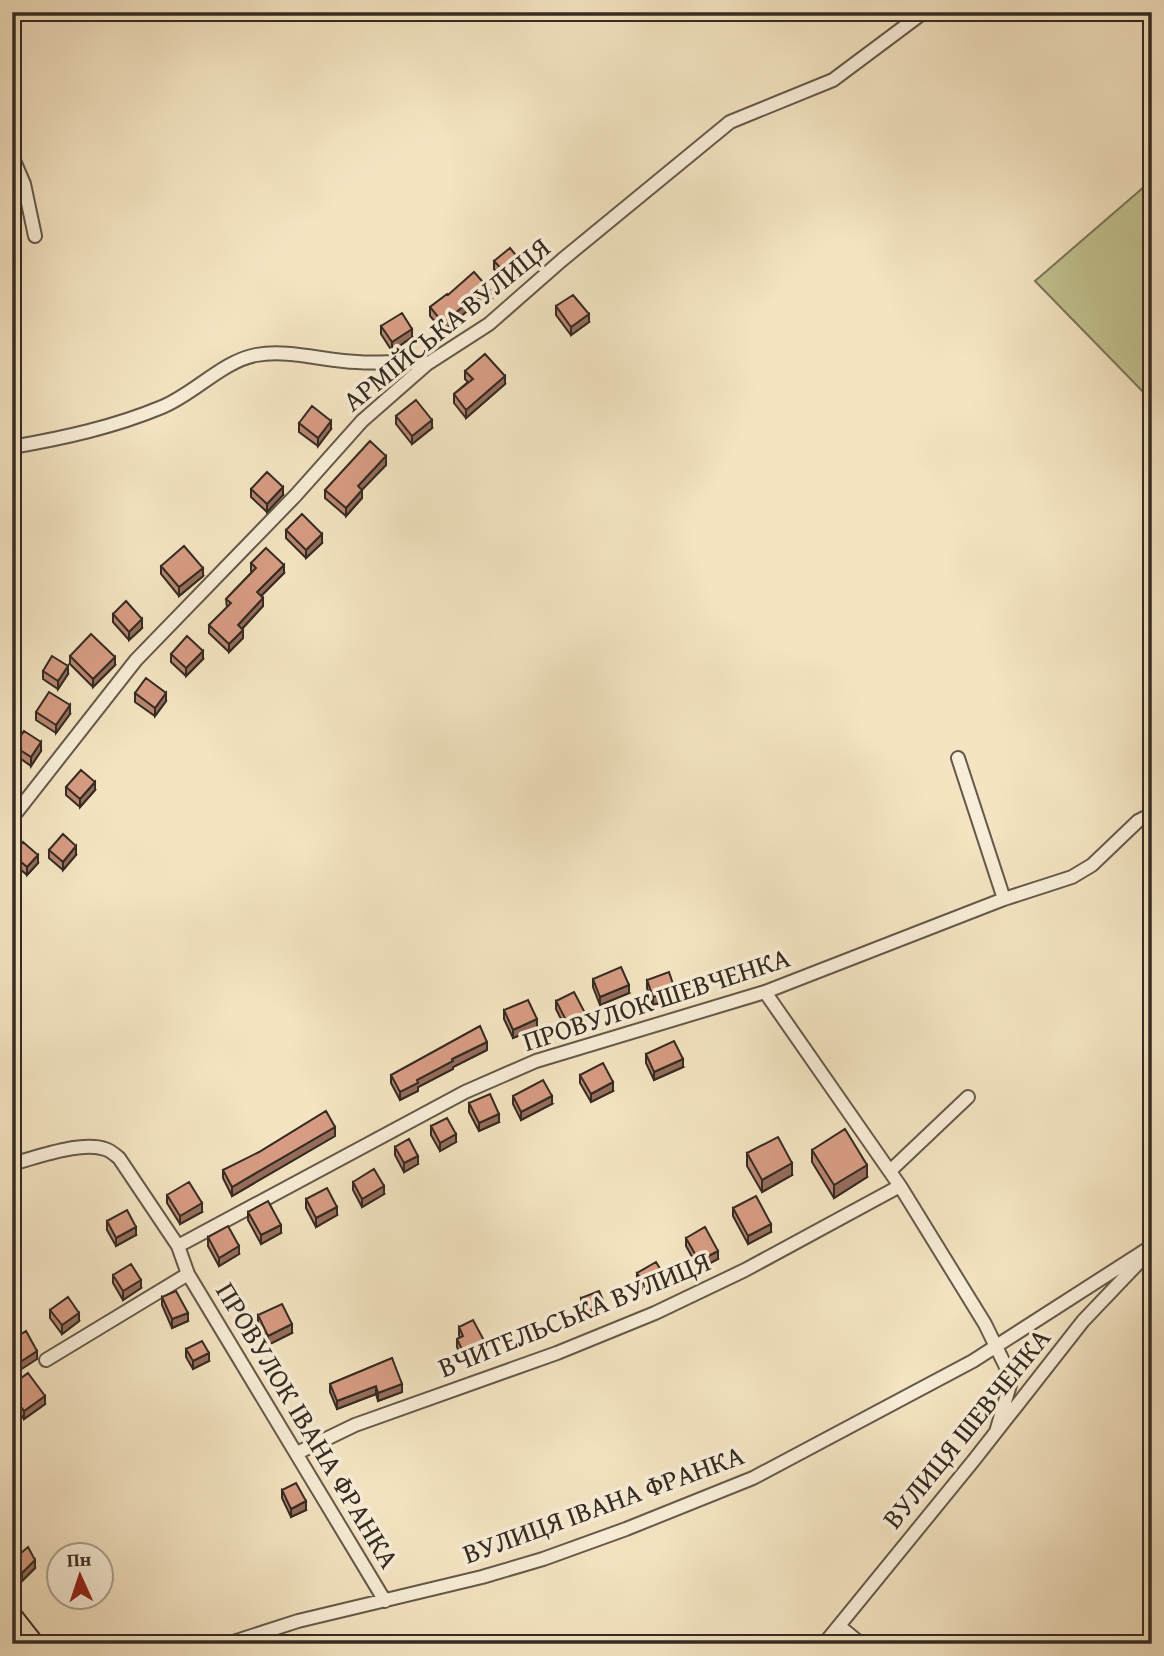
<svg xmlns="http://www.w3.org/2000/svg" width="1164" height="1656" font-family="'Gentium Book Plus',serif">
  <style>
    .green { fill: #c1c28f; stroke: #7b7658; stroke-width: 2 }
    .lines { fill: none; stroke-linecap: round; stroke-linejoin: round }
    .street-casing { stroke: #65594a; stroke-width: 16 }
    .primary-casing { stroke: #352b22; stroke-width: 23 }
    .street { stroke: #f8edd7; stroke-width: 12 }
    .primary { stroke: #f4e4c2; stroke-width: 19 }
    .wall { fill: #b98671; stroke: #352b22; stroke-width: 2 }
    .shaded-wall { fill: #966d5c; stroke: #352b22; stroke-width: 2 }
    .building { fill: #d79c83; stroke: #352b22; stroke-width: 2 }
    .labels { text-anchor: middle; stroke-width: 7; stroke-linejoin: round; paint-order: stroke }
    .street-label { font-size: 28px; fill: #352b22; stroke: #f8edd7 }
  </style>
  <rect width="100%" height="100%" fill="#f4e4c2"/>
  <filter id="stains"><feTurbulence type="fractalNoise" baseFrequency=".00286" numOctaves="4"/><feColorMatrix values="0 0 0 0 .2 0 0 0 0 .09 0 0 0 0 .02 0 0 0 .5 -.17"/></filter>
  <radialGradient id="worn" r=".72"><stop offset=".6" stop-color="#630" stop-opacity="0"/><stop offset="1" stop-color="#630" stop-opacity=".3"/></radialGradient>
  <path class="green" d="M1152,180V401L1035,281Z"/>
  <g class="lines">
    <defs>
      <path id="street" d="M12,156L24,184L35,236
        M12,447C64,438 114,427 162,407C194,394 223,361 256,355C289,349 324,361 357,362C381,364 403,360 427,364
        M958,758L1004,899
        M12,818L136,660L296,495L362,421L427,364L489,324L562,260L730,122L833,80L924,12
        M765,992L900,1186L985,1324L1006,1367L1010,1385L996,1432
        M12,1164C36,1157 82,1141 105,1149C110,1150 115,1155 119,1158L178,1246L188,1274L385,1601
        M890,1171L968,1097
        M178,1246L465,1092L536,1061L765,992L1004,899L1072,877L1092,865L1138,821L1152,814
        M46,1360L188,1274
        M297,1453L355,1425L557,1353L655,1313L745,1270L900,1186
        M839,1626L861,1644
        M227,1644L298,1621L482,1577L543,1559L626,1529L753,1478L973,1361L1152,1246
        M824,1644L974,1460L1083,1321L1145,1256"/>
      <path id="primary" d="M12,1616L34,1644"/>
    </defs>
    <use href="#street" class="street-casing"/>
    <use href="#primary" class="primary-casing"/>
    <use href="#street" class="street"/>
    <use href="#primary" class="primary"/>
  </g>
  <path class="wall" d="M494,261L523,272L508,285L494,269Z
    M448,295L491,299L474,309L472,307L443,331L430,316V307Z
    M556,306L589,322L571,335L556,315Z
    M381,326L412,337L392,351L381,334Z
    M465,371L505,384L466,418L454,403V394L468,382L465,379Z
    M396,416L432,428L412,444L396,424Z
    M299,423L331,429L318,446L299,432Z
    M386,465L362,489V498L346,516L325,498V490Z
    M251,489L283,495L267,512L251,497Z
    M286,530L322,543L306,558L286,538Z
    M251,563L284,573L261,596L263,606L242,629L243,638L229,652L209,633V625L227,608L226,599L252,572L251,571Z
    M161,566L203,576L179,596L161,574Z
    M113,614L142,628L129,640L113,622Z
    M171,654L203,659L186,676L171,662Z
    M70,656L115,665L93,687L70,664Z
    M43,671L68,674L58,689L43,679Z
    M135,693L166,701L155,716L135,702Z
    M36,712L70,714L56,733L36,720Z
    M14,746L41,751L31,766L14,754Z
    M66,787L95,790L80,807L66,795Z
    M49,850L76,855L63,870L49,858Z
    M12,854L38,863L27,875L12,862Z
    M593,979L629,993L600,1005L593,987Z
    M647,980L675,998L653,1005L647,988Z
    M556,1001L585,1022L567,1031L556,1009Z
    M504,1010L537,1028L513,1038L504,1019Z
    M487,1050L453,1067V1069L418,1087V1091L400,1100L391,1083V1075Z
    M646,1054L683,1067L654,1080L646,1063Z
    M580,1075L613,1091L591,1102L580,1083Z
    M513,1096L552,1104L521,1120L513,1104Z
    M469,1103L499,1122L479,1131L469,1112Z
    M431,1126L456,1142L440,1151L431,1135Z
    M335,1136L232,1196L223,1178V1170Z
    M395,1147L418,1164L404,1172L395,1155Z
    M812,1150L867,1177L834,1198L812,1162Z
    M747,1153L792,1175L762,1192L747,1166Z
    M353,1182L384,1194L362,1207L353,1190Z
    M167,1195L202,1212L180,1224L167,1203Z
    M306,1199L337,1215L316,1227L306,1208Z
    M733,1208L771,1232L748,1244L733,1216Z
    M248,1212L281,1233L261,1244L248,1220Z
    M107,1221L136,1235L116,1246L107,1230Z
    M208,1237L239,1254L219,1266L208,1246Z
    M686,1238L718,1259L699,1269L686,1246Z
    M637,1273L665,1285L646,1296L637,1281Z
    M113,1275L141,1288L123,1300L113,1283Z
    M162,1297L188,1321L172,1328L162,1305Z
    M581,1298L605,1313L587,1320L581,1306Z
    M50,1310L79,1321L62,1334L50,1318Z
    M258,1315L292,1333L268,1345L258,1324Z
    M459,1327L488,1356L466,1366L457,1347V1339L460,1338L459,1335Z
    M186,1349L209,1361L193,1369L186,1357Z
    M392,1358L402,1392L378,1401L376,1394L337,1409L330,1392V1384Z
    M12,1385L45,1404L24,1419L12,1402Z
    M282,1490L306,1510L291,1517L282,1498Z
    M14,1559L35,1568L22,1581L14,1567Z"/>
  <path class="shaded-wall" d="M523,264V272L508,285V276Z
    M491,291V299L474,309V301Z
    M472,299V307L443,331V323Z
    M589,314V322L571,335V327Z
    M412,329V337L392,351V342Z
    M505,376V384L466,418V410Z
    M432,420V428L412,444V436Z
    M331,421V429L318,446V438Z
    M386,456V465L358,494V486Z
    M283,487V495L267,512V504Z
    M362,490V498L346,516V508Z
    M322,534V543L306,558V550Z
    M284,565V573L257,600V592Z
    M203,568V576L179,596V587Z
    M263,598V606L238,633V625Z
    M142,619V628L129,640V632Z
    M243,630V638L229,652V644Z
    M203,651V659L186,676V668Z
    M115,657V665L93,687V679Z
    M68,666V674L58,689V681Z
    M166,693V701L155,716V708Z
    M70,705V714L56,733V725Z
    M41,742V751L31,766V757Z
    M95,782V790L80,807V799Z
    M76,846V855L63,870V862Z
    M38,855V863L27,875V867Z
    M629,985V993L600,1005V997Z
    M675,990V998L653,1005V997Z
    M585,1013V1022L567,1031V1022Z
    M537,1019V1028L513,1038V1030Z
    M487,1042V1050L453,1067V1069L418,1087V1091L400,1100V1092L417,1080L452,1059Z
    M683,1059V1067L654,1080V1072Z
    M613,1082V1091L591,1102V1094Z
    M552,1096V1104L521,1120V1112Z
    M499,1114V1122L479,1131V1123Z
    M335,1127V1136L232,1196V1187Z
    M456,1134V1142L440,1151V1143Z
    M418,1156V1164L404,1172V1163Z
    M792,1163V1175L762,1192V1180Z
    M867,1165V1177L834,1198V1185Z
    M384,1186V1194L362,1207V1199Z
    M202,1203V1212L180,1224V1216Z
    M337,1207V1215L316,1227V1218Z
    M771,1224V1232L748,1244V1236Z
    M281,1225V1233L261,1244V1235Z
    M136,1227V1235L116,1246V1238Z
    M239,1246V1254L219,1266V1258Z
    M718,1251V1259L699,1269V1261Z
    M665,1277V1285L646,1296V1288Z
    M141,1280V1288L123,1300V1291Z
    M605,1305V1313L587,1320V1312Z
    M79,1313V1321L62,1334V1325Z
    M188,1313V1321L172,1328V1319Z
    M292,1324V1333L268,1345V1336Z
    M488,1348V1356L466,1366V1358Z
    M37,1351V1359L14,1374V1366Z
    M209,1353V1361L193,1369V1361Z
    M402,1384V1392L378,1401V1393Z
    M376,1386V1394L337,1409V1401Z
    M45,1396V1404L24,1419V1411Z
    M306,1501V1510L291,1517V1509Z
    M35,1560V1568L22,1581V1573Z"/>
  <path class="building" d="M510,248L523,264L508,276L494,261Z
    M474,272L491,291L474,301L472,299L443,323L430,307L447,294L448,295Z
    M573,295L589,314L571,327L556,306Z
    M402,313L412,329L392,342L381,326Z
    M485,354L505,376L466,410L454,394L473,379L465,371Z
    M416,400L432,420L412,436L396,416Z
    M312,406L331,421L318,438L299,423Z
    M370,441L386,456L358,486L362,490L346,508L325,490Z
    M267,472L283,487L267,504L251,489Z
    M302,514L322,534L306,550L286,530Z
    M184,546L203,568L179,587L161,566Z
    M266,548L284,565L257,592L263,598L238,625L243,630L229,644L209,625L231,603L226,599L256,568L251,563Z
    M126,601L142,619L129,632L113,614Z
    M91,634L115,657L93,679L70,656Z
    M187,636L203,651L186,668L171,654Z
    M52,656L68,666L58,681L43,671Z
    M146,678L166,693L155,708L135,693Z
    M49,692L70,705L56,725L36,712Z
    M24,731L41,742L31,757L14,746Z
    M81,770L95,782L80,799L66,787Z
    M63,834L76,846L63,862L49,850Z
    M23,842L38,855L27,867L12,854Z
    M621,967L629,985L600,997L593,979Z
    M669,972L675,990L653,997L647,980Z
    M574,992L585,1013L567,1022L556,1001Z
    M528,1000L537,1019L513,1030L504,1010Z
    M480,1026L487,1042L452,1059L453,1061L417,1080L418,1083L400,1092L391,1075Z
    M674,1041L683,1059L654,1072L646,1054Z
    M603,1063L613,1082L591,1094L580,1075Z
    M543,1080L552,1096L521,1112L513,1096Z
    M490,1094L499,1114L479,1123L469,1103Z
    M326,1111L335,1127L232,1187L223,1170L259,1152Z
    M447,1118L456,1134L440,1143L431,1126Z
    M845,1129L867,1165L834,1185L812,1150Z
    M778,1137L792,1163L762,1180L747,1153Z
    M409,1139L418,1156L404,1163L395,1147Z
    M374,1169L384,1186L362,1199L353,1182Z
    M189,1182L202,1203L180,1216L167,1195Z
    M327,1188L337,1207L316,1218L306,1199Z
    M756,1196L771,1224L748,1236L733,1208Z
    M268,1201L281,1225L261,1235L248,1212Z
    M127,1210L136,1227L116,1238L107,1221Z
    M228,1226L239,1246L219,1258L208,1237Z
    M705,1227L718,1251L699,1261L686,1238Z
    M656,1262L665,1277L646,1288L637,1273Z
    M131,1264L141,1280L123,1291L113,1275Z
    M176,1291L188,1313L172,1319L162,1297Z
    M599,1291L605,1305L587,1312L581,1298Z
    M68,1297L79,1313L62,1325L50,1310Z
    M282,1304L292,1324L268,1336L258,1315Z
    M473,1320L488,1348L466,1358L457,1339L463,1336L459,1327Z
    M26,1331L37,1351L14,1366L12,1363V1340Z
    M202,1341L209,1353L193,1361L186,1349Z
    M392,1358L402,1384L378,1393L376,1386L337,1401L330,1384Z
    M28,1373L45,1396L24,1411L12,1394V1385Z
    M296,1483L306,1501L291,1509L282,1490Z
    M28,1547L35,1560L22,1573L14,1559Z"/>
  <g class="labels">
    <g class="street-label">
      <text transform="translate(446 324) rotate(-39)" y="10">АРМІЙСЬКА ВУЛИЦЯ</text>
      <text transform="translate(656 999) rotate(-18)" y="10">ПРОВУЛОК ШЕВЧЕНКА</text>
      <text transform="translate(574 1314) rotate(-22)" y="10">ВЧИТЕЛЬСЬКА ВУЛИЦЯ</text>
      <text transform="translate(308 1425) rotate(59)" y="10">ПРОВУЛОК ІВАНА ФРАНКА</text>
      <text transform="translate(966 1428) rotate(-51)" y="10">ВУЛИЦЯ ШЕВЧЕНКА</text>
      <text transform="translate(603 1504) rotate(-20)" y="10">ВУЛИЦЯ ІВАНА ФРАНКА</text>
    </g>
  </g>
  <rect width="1164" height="1656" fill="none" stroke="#f4e4c2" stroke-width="42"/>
  <rect x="14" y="14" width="1136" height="1628" fill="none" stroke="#352b22" stroke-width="3.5"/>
  <rect x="21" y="21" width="1122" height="1614" fill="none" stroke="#352b22" stroke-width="2"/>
  <g transform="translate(80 1576) rotate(357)"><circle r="33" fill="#f8edd7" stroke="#aa9f8f" stroke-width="2"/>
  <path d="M0-5L12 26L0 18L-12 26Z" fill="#8f2418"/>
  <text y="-10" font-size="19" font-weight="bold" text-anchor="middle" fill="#352b22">Пн</text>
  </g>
  <rect width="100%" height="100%" filter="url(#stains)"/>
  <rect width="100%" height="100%" fill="url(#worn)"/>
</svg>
